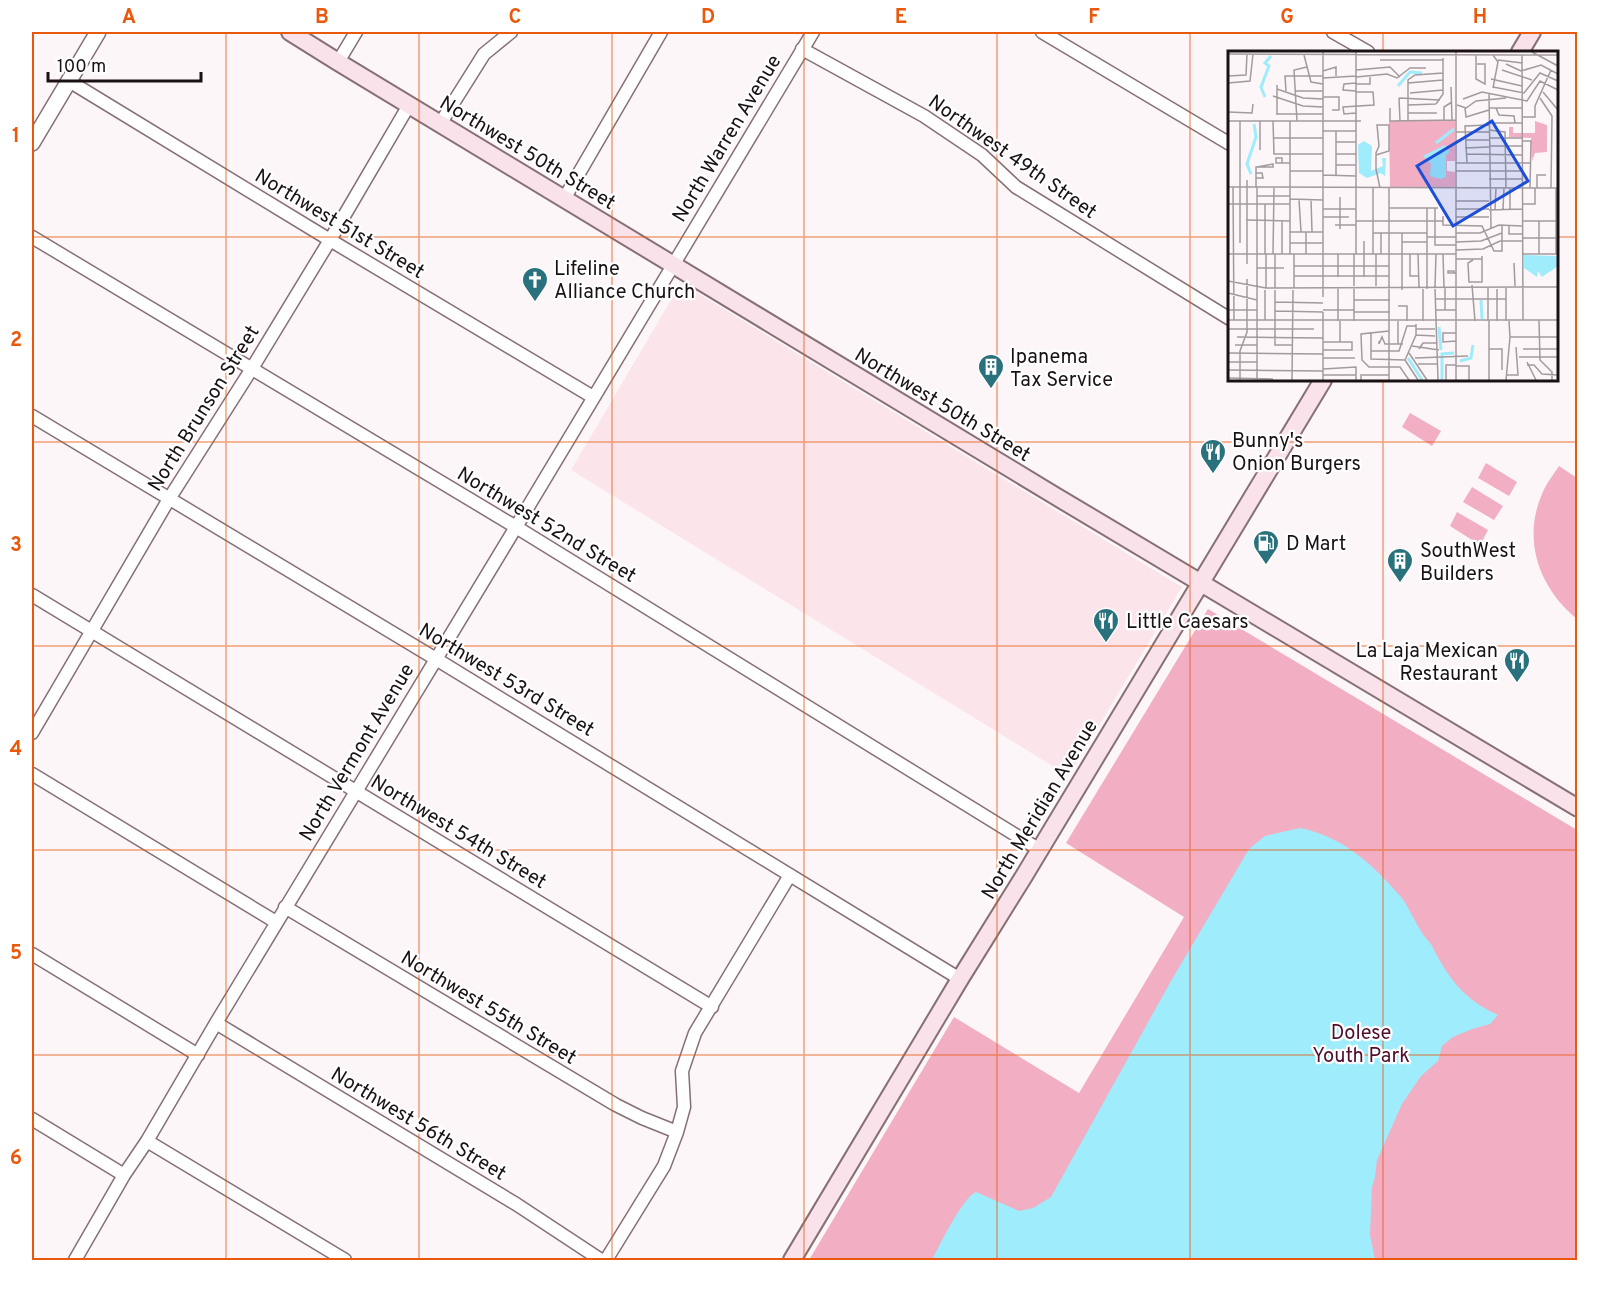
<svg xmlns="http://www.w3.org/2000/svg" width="1609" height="1292" font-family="Overpass,sans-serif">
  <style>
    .built { fill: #fbe5eb }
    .green { fill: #f2afc4 }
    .water { fill: #9eecfc }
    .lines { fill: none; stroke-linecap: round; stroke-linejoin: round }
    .minor-casing { stroke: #876f76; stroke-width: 15 }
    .tertiary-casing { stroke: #876f76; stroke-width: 18 }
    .secondary-casing { stroke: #876f76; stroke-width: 20 }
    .minor { stroke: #fff; stroke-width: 12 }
    .tertiary { stroke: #fff; stroke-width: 15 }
    .secondary { stroke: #fae2ea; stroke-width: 16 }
    .grid { fill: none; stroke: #e8590c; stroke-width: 1.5; stroke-opacity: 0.55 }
    .labels { text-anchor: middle; stroke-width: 4.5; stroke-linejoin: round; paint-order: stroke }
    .street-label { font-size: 20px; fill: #1a1114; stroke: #fff }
    .poi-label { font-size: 20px; fill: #1a1114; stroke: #fff; text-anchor: start }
    .park-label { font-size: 20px; fill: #510c2c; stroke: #fff }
    .inset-river { fill: none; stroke: #9eecfc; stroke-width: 3 }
    .inset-road { fill: none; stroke: #a29a9d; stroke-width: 1.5 }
    .view { fill: #1d4ed8; fill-opacity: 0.15; stroke: #1d4ed8; stroke-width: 3 }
    .inset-edge { fill: none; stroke: #1a1114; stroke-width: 3 }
    .neatline { fill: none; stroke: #e8590c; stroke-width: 2 }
    .grid-label { font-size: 20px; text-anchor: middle; font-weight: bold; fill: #e8590c }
  </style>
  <rect width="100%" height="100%" fill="#fcf6f8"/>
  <path class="built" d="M681,283L1182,587L1069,776L571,470Z"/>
  <path class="green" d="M1410,413L1441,431L1432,446L1402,427Z
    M1486,463L1517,482L1509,496L1478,478Z
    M1559,466L1577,478V619C1539,588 1522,540 1542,494C1546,484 1553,475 1559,466Z
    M1472,487L1503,506L1494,520L1463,502Z
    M1457,512L1488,530L1480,545L1450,526Z
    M1208,609L1577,830V1260H809L954,1017L1079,1093L1184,917L1066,843Z"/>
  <path class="water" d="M1300,828C1337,835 1367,859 1392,887C1396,892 1401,896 1404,901C1413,915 1419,932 1431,944C1448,978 1463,999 1498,1015L1490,1024L1472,1029L1453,1037L1442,1046L1438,1061L1421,1076L1402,1104L1377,1160L1375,1177L1372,1187L1370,1235L1375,1260H932C939,1246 963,1197 976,1192L1019,1211L1033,1208L1051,1197L1171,981L1249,849L1265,836Z"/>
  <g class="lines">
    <defs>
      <path id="minor" d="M1042,32L1230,144
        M1333,32L1368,52
        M802,49L924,116L982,155L1016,187L1230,319
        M338,62L356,32
        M69,81L330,240L593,397
        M440,124L484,54L511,32
        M564,199L661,32
        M32,237L516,527L1040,850
        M32,416L436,659L960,979
        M32,595L712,1007
        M32,733L169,499L251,370L330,240L409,105
        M32,774L276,922
        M285,907L616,1105L642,1118L677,1132
        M32,954L198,1055
        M216,1023L516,1204L601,1260
        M32,1119L124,1175
        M147,1141L345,1260
        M75,1260L124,1175L147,1141L216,1023L516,527L813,32
        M606,1260L664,1166L677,1132L684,1107L682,1071L695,1033L790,875"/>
      <path id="tertiary" d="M32,143L98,32"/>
      <path id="secondary" d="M290,32L338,62L1052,494L1578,808
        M1520,52L1532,32
        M792,1260L960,979L1024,876L1323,380"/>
    </defs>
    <use href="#minor" class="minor-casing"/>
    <use href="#tertiary" class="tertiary-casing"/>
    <use href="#secondary" class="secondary-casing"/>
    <use href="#minor" class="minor"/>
    <use href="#tertiary" class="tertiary"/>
    <use href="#secondary" class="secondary"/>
  </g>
  <path class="grid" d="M226,32V1260M419,32V1260M612,32V1260M804,32V1260M997,32V1260M1190,32V1260M1383,32V52M32,237H1230M1556,237H1578M1383,380V1260M32,442H1578M32,646H1578M32,850H1578M32,1055H1578"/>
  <defs>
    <symbol id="church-pin" viewBox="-11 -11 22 30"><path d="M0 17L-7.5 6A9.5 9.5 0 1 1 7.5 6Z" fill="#2a717e" stroke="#fff"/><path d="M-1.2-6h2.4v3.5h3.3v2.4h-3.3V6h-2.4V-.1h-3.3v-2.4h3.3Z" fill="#fff"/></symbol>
    <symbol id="building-pin" viewBox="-11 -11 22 30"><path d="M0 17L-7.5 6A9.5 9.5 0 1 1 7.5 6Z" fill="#2a717e" stroke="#fff"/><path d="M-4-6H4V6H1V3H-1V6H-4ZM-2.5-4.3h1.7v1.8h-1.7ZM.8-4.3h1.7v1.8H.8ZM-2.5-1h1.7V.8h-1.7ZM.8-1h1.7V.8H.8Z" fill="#fff"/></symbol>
    <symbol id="restaurant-pin" viewBox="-11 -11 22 30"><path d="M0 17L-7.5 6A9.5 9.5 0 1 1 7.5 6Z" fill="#2a717e" stroke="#fff"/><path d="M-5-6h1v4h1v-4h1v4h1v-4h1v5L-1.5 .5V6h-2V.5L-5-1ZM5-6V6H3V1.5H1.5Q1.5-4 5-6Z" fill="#fff"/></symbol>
    <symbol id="fuel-pin" viewBox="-11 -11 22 30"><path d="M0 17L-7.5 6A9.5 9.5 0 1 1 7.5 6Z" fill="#2a717e" stroke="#fff"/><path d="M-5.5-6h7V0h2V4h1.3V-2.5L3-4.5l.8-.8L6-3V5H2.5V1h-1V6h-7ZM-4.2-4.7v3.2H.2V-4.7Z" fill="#fff"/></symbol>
  </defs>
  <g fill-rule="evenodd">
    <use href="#church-pin" x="520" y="265" width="30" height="40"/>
    <use href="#building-pin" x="976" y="352" width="30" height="40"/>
    <use href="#restaurant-pin" x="1198" y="437" width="30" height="40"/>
    <use href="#fuel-pin" x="1251" y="528" width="30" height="40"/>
    <use href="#building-pin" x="1385" y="546" width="30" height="40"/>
    <use href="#restaurant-pin" x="1091" y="606" width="30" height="40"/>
    <use href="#restaurant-pin" x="1502" y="646" width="30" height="40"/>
  </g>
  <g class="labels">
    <g class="street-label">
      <text transform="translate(726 138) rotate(-59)" y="7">North Warren Avenue</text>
      <text transform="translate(528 152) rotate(31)" y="7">Northwest 50th Street</text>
      <text transform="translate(1013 156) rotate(35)" y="7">Northwest 49th Street</text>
      <text transform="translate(340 223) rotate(31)" y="7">Northwest 51st Street</text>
      <text transform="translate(943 404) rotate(31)" y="7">Northwest 50th Street</text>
      <text transform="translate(203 408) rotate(-58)" y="7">North Brunson Street</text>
      <text transform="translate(547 524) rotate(31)" y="7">Northwest 52nd Street</text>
      <text transform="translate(507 679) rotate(31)" y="7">Northwest 53rd Street</text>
      <text transform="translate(356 752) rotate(-59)" y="7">North Vermont Avenue</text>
      <text transform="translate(1039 809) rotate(-59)" y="7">North Meridian Avenue</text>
      <text transform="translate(459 831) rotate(31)" y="7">Northwest 54th Street</text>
      <text transform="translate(489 1007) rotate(31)" y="7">Northwest 55th Street</text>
      <text transform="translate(419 1123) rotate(31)" y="7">Northwest 56th Street</text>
    </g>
    <g class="poi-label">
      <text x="554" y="275">Lifeline<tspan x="554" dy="23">Alliance Church</tspan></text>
      <text x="1010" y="363">Ipanema<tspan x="1010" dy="23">Tax Service</tspan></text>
      <text x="1232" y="447">Bunny's<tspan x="1232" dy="23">Onion Burgers</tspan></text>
      <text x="1286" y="550">D Mart</text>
      <text x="1420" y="557">SouthWest<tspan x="1420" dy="23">Builders</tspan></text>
      <text x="1126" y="628">Little Caesars</text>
      <text x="1498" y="657" text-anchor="end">La Laja Mexican<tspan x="1498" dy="23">Restaurant</tspan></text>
    </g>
    <g class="park-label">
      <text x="1361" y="1039">Dolese<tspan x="1361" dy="23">Youth Park</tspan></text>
    </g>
  </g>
  <g transform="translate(1228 51)">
    <rect width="330" height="330" fill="#fcf6f8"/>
    <path d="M161,70H227V110H219V120L227,121V136H162ZM307,70L319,74V101L307,102L304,110L303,87L281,86V76H285V82H307Z" fill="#f2afc4"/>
    <path d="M136,90L144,95L143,120L155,115L154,107H158L157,125L153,122L139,127L131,122L130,94ZM217,94L222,101L218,104V126L213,128L202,125L203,113L195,105ZM296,204L330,205V215L314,226L310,220L309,226L296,217Z" fill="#9eecfc"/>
    <path class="inset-river" d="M170,35L182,21L194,22M37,46L33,36L41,15L37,12L43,5M208,92L226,78M23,123L19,113L28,86L26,73M253,249L254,268M211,276L213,299M180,307L194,329M232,310L243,307L245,294M214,329V303L226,302"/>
    <path class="inset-road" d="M95,1V246M128,1V203M304,1L330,15M0,3L330,4M76,4L83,31L95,33M248,4V28L257,33V13H249M294,4L295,269M152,9H215M270,9L294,12M278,13L293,20L313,14L330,23M128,19L162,16L172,26M274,19L304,29M95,20L108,16V25M0,25L18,24L19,3M128,26L159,23L169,27L182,17H198M95,27L128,25M263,28L294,35M0,32L22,30L25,3M128,32L116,33L115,39L128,40M180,32L215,29M128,33H142V26M49,34V64M223,36L224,69M265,36L296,42L312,22L330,30M265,37L270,11L265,4M49,38L75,47L95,48M58,40L57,25H95M68,40H95M128,41H145L146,54L115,56L116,63L128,62M315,41L330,59M182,42L215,39M261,43L263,177M45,45L75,55L95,56M95,46H111V59H104M171,47L212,49M171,47L172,70M312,47L324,65L323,137M235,48L254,41L299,50L312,30L330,39M208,53L215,43V7M180,54L208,53M229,54L238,57L248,50L278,47M162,57V70L228,69M237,57L238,66L261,59M261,57H294M268,57L271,64L286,65L287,72M0,61L24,62L25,53M180,62H209M49,63H95M294,66H307V55L323,19M216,69V56L224,51M0,70H133M12,70V192M32,70V99M45,70L46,103H95M62,70V203M69,70L66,19L79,16M180,70V29L187,24L215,22M261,72H294M261,79L277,81L278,137M95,80H128M108,80V125M228,81H261M45,87H95M261,87H294M237,89H261M294,90H303L302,137M108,91H128M261,95H294M237,97L261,96M108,103H128M239,103L294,104M148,104L161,100V74H149L151,95L148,102V118L152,137M54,112V107H48V112H62M228,112H303M239,112L237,75L261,74M108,114H128M62,120H95M228,120H294M95,124L128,125M28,127H35L34,122H28M261,128H294M0,136H28V116H45V113L29,116M5,136L6,269M28,136L330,137M161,137V329M282,137V158M309,137V124H318M29,145H62M112,146V178M62,148L95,149M71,148L73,181M83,148L84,181M228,150H261M0,153H62M37,153V203M294,153H307V137M161,157H210M207,157V194H228M95,158H128M228,158H261M275,158L276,137M261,159L294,158M267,159L268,137M215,165V174L254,175L266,200H274V174M95,166H121M228,166H261M18,169L62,170M54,170V203M128,170H215M294,170H330M107,174H128M281,175V183H294M62,181H95M78,181V203M145,182H199M174,182V239M228,182H252L271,174L294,175M199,186H228M294,187H330M174,191H199M228,191L253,190L274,182M62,192H95M228,199L255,198L272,190H294M0,203H228M38,203V237M45,203L46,137M47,203V237M66,203V237M126,203V235M145,203V137M148,203V235M153,203V182M182,203V225H191M190,203L191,236M215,203L216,236M294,203H330M311,203V170M328,203V137M228,208H254M245,209L240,212L241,231H254V205M286,212L287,235M19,213V129M66,215H161M29,217H56M226,222V220H220V222H228M66,225H161M110,226V203M136,226V190M0,230L38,237L330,236M244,234L247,270M207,236L208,203M217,236V259M278,236V270M110,237V270M126,237V270M195,238V270M199,238V157M207,238L210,329M269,238V270M37,239V269M47,239V294H64M0,242L29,249M207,248H278M126,249H162M47,251L95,252M170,255H179V270M0,259H29M95,259H126M207,259H228M47,260L95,261M126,261H162M0,269H330M311,269L312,309L324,321V329M112,270V291M260,270V236M261,270V329M281,270L282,286H330M0,278H86M188,278H207M161,280L133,283L134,309L141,316H172L181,329M143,282V308L177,309M228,282H215V291L228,290M188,284L207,285M9,286L95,287M151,290V293L154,286L157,293H175M170,293V270M7,294H29M184,295L211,299M191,298L195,292H208M261,298H274V319M295,298H330M95,299H124V291H95M143,300H171L179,275H188M0,302L95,303M181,302L199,329M291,306H330M95,307H127M187,307L240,305M177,309L188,284V273M177,309L190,329M0,311H29M299,311L308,329M190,313H209M299,314H306L314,323L330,324M228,315H241V329M95,318L128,316V329M0,319L95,320M95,324H128M278,324H290L288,296M0,327L45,328M12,329V300L19,281V228M29,329V136M64,329L65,239M95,329V261M133,329V324H161M218,329V314H228M228,329V1M278,329L282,286"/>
    <path class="view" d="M264,70L300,130L225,175L189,115Z"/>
    <rect width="330" height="330" class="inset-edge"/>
  </g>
  <rect width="1609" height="1292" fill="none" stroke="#ffffff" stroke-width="66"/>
  <path d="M48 72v9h153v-9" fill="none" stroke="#1a1114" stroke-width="3"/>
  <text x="57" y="72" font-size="18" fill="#1a1114" stroke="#ffffff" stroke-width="4.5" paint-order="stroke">100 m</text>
  <rect x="33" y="33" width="1543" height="1226" class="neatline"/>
  <g class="grid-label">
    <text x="129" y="23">A</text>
    <text x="322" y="23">B</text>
    <text x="515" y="23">C</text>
    <text x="708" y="23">D</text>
    <text x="901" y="23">E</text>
    <text x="1094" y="23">F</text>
    <text x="1287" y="23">G</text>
    <text x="1480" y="23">H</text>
    <text x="16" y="142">1</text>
    <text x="16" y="346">2</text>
    <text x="16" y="551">3</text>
    <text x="16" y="755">4</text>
    <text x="16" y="959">5</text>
    <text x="16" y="1164">6</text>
  </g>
</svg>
